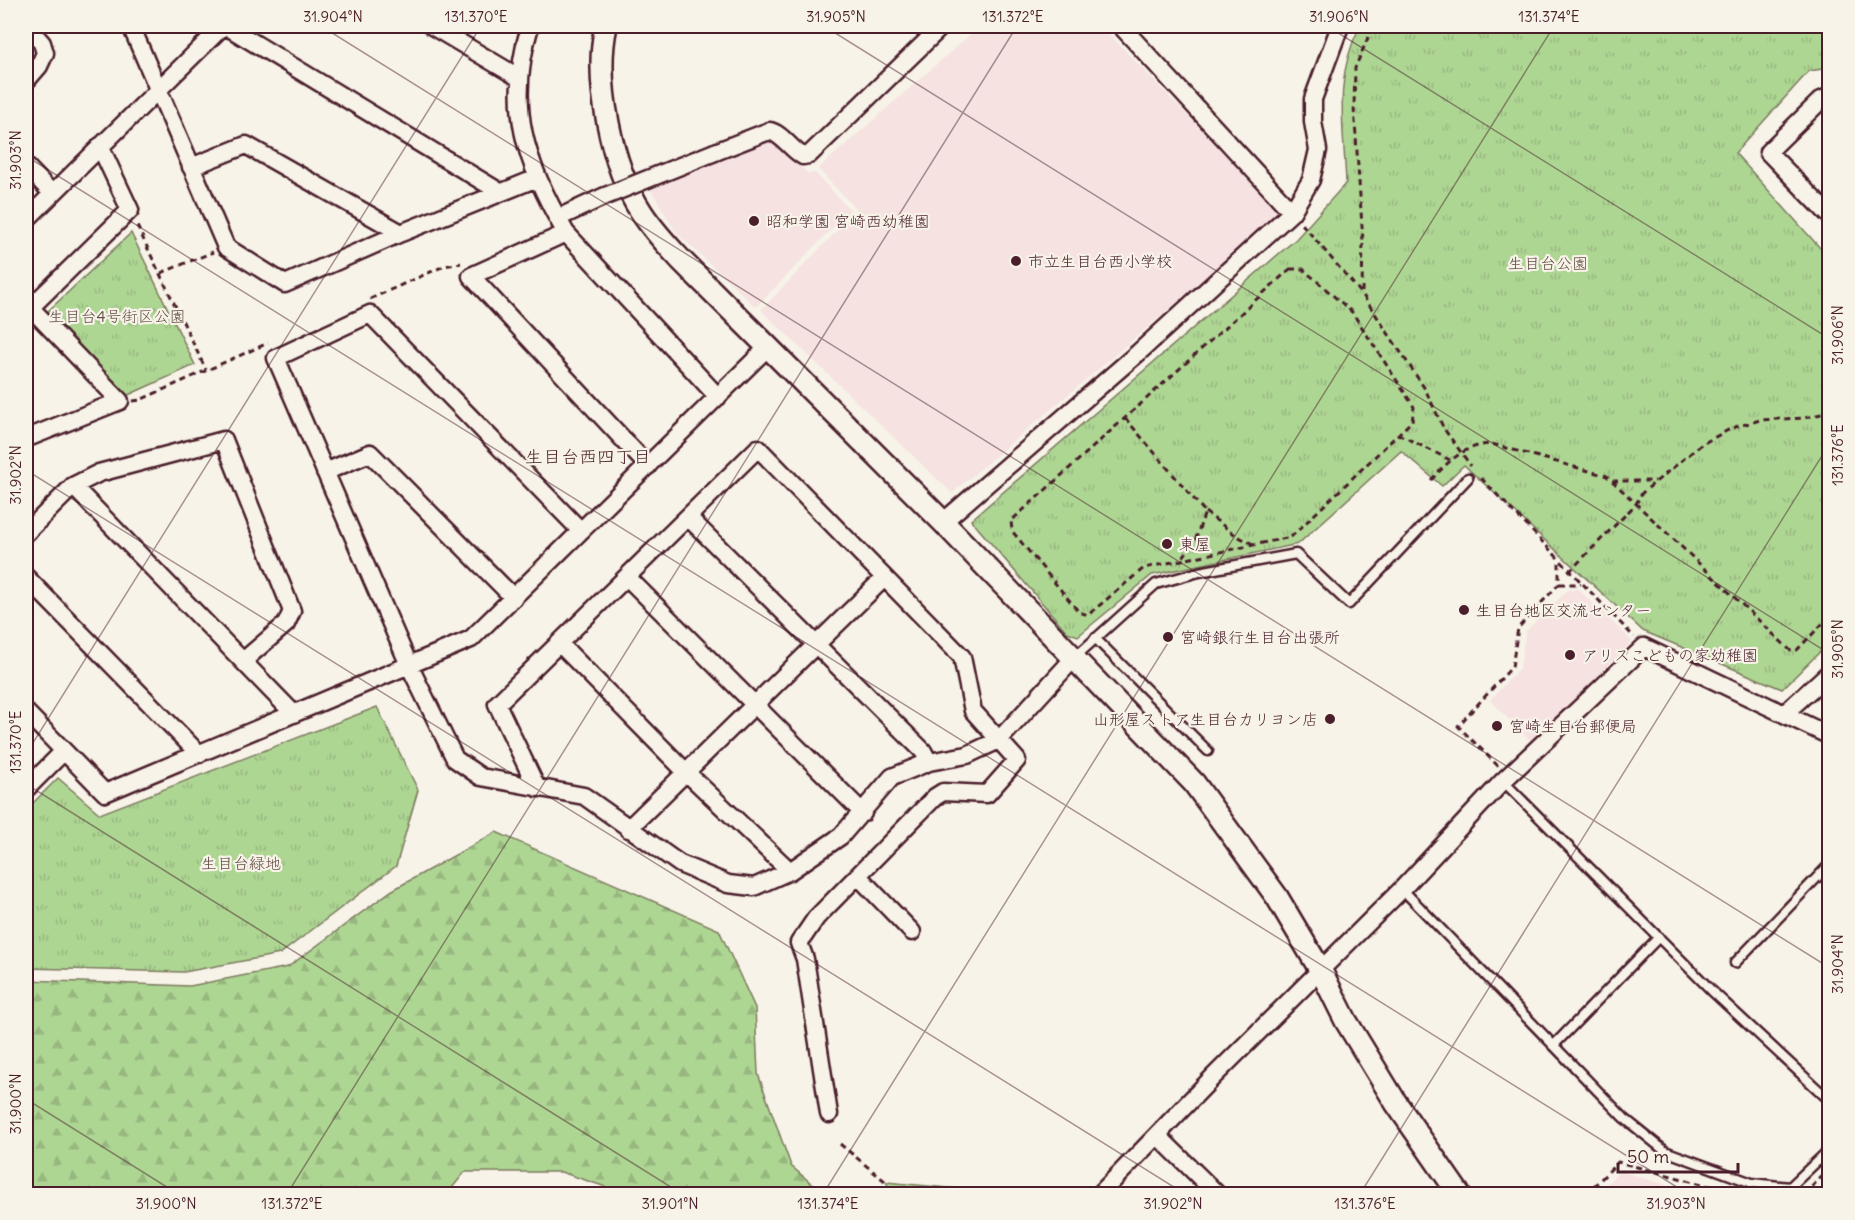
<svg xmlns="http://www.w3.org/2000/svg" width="1855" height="1220" font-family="Delius,'Klee One',sans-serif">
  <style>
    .built { fill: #f5e2e1 }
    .forest { fill: url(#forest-firs); stroke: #7c7a5f; stroke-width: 1.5 }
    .park { fill: url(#park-tufts); stroke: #7c7a5f; stroke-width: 1.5 }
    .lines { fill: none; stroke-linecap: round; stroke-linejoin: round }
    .service-casing { stroke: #4a1f2b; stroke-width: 13 }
    .minor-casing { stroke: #4a1f2b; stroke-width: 21 }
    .tertiary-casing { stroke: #4a1f2b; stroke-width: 26 }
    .path { stroke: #4a1f2b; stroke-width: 3; stroke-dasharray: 6 4.5; stroke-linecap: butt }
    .service { stroke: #f7f3e8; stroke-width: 8 }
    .minor { stroke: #f7f3e8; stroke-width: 16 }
    .tertiary { stroke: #f7f3e8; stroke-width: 21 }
    .minor-bridge-casing { stroke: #4a1f2b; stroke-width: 21; stroke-linecap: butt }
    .minor-bridge { stroke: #f7f3e8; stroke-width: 16 }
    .ticks { fill: none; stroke: #4a1f2b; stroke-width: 1.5; stroke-opacity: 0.45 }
    .poi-dot { fill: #4a1f2b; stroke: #f7f3e8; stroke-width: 2 }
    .labels { text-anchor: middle; stroke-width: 4.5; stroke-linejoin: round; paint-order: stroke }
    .poi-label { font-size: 16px; fill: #4a1f2b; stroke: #f7f3e8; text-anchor: start }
    .park-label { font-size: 16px; fill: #634d45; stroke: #f7f3e8 }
    .neighbourhood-label { font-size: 18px; fill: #4a1f2b; stroke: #f7f3e8 }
    .neatline { fill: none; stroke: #4a1f2b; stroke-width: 2 }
    .ticks-label { font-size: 15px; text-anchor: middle; fill: #4a1f2b }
  </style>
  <defs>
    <pattern id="forest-firs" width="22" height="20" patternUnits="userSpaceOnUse" patternTransform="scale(1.5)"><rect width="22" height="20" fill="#aed693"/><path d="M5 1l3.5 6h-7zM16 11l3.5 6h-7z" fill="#97b77f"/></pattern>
    <pattern id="park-tufts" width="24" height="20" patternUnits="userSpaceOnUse" patternTransform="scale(1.5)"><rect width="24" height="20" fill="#aed693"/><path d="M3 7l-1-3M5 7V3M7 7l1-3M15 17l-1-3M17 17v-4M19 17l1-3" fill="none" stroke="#97b77f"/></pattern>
  </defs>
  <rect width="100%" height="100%" fill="#f7f3e8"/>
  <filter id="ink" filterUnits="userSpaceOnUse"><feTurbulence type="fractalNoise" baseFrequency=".0167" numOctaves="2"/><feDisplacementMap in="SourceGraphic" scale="12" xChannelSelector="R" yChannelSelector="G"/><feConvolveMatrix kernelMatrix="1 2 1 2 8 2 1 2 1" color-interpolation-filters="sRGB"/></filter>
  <g filter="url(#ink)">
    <path class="built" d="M980,26H1101L1282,213L952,493L761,310L857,210L818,169Z
      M771,138L808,174L815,173L850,210L756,307L676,232L651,190Z
      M1578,589L1632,641L1532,742L1490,700L1520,668L1526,631L1568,590Z
      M1619,1171L1696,1194H1598Z"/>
    <path class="forest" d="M496,832L719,930L755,1008L758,1074L791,1166L824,1194H627L561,1172H465L447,1194H26V980L190,986L288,967L391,891Z"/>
    <path class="park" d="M1360,26H1829V68L1809,71L1735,153L1829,258V643L1782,689L1643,631L1464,465L1442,486L1401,451L1298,544L1152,575L1078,636L1067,632L971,520L1296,239L1346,183C1344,127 1333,79 1360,26Z
      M131,233L195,365L126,396L47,312Z
      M377,707L418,790L396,866L280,954L184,972L26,968V810L58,778L100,814Z
      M886,1182L1012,1194H893Z"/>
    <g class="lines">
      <defs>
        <path id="service" d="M1095,638L1208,751
          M1074,658L1156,584L1199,572L1296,554L1349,604L1468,478
          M1503,781L1712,991L1826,1097
          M1402,889L1624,1118L1665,1151L1752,1183L1790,1187L1830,1149
          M1735,963L1830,864
          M1553,1046L1659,937"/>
        <path id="minor" d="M131,26L226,247L285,284L401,233L537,178
          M226,26L500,192
          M432,26L518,77
          M530,26C506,106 525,163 566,233L718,397
          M1121,26L1292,212
          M26,81L39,66L45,53L42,43L27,26
          M1830,96L1821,100L1768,152L1830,216
          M715,152L769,131C782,133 791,150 803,156L809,155L942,26
          M26,166L52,193
          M191,167L246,145L401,233
          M558,218L603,197
          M26,220L223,26
          M566,233L471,276L648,466
          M26,303L120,401L30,437L26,433
          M30,308L130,210L100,146
          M325,472L370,453L514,598
          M73,486L294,714
          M688,517L923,751L929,762
          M943,522L1138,353L1292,212L1311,180L1318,150L1313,122V99L1340,26
          M581,531L370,314L276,358L409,665L455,759L481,777L584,796L680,864L728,884L754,887L790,871L841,836L892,777L929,762L967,755L999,740L1074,658
          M26,533L73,486L99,473L224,440L292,611L286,624L243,661
          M26,577L199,754
          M627,577L863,813
          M559,643L686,772L790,871
          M26,712L105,793L471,639L768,347
          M1785,713L1830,672
          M537,788L497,704L758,448L962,657L973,711L1017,760L987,794L943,792L935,797L816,918L799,943L805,959L829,1114
          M26,789L64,751
          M628,829L884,578
          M859,877L912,932
          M1157,1135L1217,1194
          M1100,1194L1213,1077L1402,889L1503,781L1644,647L1830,736"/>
        <path id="tertiary" d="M606,26C594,80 611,167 642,213C653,230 667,245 681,260L943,522L1194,783L1277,897L1321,971L1346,1021L1396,1103L1459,1194"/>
      </defs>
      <use href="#service" class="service-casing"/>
      <use href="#minor" class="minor-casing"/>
      <use href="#tertiary" class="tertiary-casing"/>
      <path class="path" d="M1302,224L1362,294L1425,389L1444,429L1471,466
        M137,226L206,370
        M1290,269H1303L1352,312L1414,407L1412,421L1291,537L1144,568L1088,615L1079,612L1012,531L1011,521Z
        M161,273L213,252
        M1362,292L1363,241L1354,107L1355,68L1373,26
        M370,299L444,266L461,263
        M133,401L140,400L268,343
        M1125,418L1205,512L1195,541L1180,561
        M1398,434L1450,460
        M1481,478L1634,637
        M1431,480C1449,461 1464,445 1492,444L1607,476L1791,651L1797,650L1830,616
        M1612,481H1655
        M1205,512L1237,536L1253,544
        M1569,572L1636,504L1642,493L1702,444L1732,428L1760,420L1804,418L1830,412
        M1559,584H1581
        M1498,766L1458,726L1512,667L1518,628L1559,584V563
        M840,1144L886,1182
        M1486,1193L1488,1194
        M1586,1194L1618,1162L1740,1194
        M1804,1194L1830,1169"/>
      <use href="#service" class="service"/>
      <use href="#minor" class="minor"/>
      <use href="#tertiary" class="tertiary"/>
      <defs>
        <path id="minor-bridge" d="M603,197L715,152"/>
      </defs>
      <use href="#minor-bridge" class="minor-bridge-casing"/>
      <use href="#minor-bridge" class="minor-bridge"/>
    </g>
  </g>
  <path class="ticks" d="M321,26L1830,968M824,26L1830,654M1327,26L1830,339M26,156L1688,1194M26,470L1185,1194M26,754L481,26M26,784L682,1194M26,1099L178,1194M287,1194L1017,26M823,1194L1554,26M1360,1194L1830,443"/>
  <g class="poi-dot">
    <circle cx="754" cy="221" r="6"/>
    <circle cx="1016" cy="261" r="6"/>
    <circle cx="1167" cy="544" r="6"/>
    <circle cx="1464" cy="610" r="6"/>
    <circle cx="1168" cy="637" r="6"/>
    <circle cx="1570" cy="655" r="6"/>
    <circle cx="1330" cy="719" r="6"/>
    <circle cx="1497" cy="726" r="6"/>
  </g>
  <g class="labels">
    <g class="poi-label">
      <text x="766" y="227">昭和学園 宮崎西幼稚園</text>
      <text x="1028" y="267">市立生目台西小学校</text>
      <text x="1179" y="550">東屋</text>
      <text x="1476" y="616">生目台地区交流センター</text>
      <text x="1180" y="643">宮崎銀行生目台出張所</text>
      <text x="1582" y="661">アリスこどもの家幼稚園</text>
      <text x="1318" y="725" text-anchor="end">山形屋ストア生目台カリヨン店</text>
      <text x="1509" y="732">宮崎生目台郵便局</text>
    </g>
    <g class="park-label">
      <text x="1548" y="269">生目台公園</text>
      <text x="117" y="322">生目台4号街区公園</text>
      <text x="241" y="869">生目台緑地</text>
    </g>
    <g class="neighbourhood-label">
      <text x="588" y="463">生目台西四丁目</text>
    </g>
  </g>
  <rect width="1855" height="1220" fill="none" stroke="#f7f3e8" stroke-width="66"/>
  <path d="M1618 1163v9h120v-9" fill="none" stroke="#4a1f2b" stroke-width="3"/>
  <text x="1627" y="1163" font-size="18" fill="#4a1f2b" stroke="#f7f3e8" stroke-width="4.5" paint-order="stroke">50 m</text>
  <rect x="33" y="33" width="1789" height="1154" class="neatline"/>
  <g class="ticks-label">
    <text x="333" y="22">31.904°N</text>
    <text x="476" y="22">131.370°E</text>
    <text x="836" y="22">31.905°N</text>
    <text x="1013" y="22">131.372°E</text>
    <text x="1339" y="22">31.906°N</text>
    <text x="1549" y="22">131.374°E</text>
    <text transform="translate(16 160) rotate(-90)" y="5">31.903°N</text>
    <text transform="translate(1838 335) rotate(-90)" y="5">31.906°N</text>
    <text transform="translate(1838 455) rotate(-90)" y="5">131.376°E</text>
    <text transform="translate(16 475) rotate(-90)" y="5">31.902°N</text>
    <text transform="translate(1838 649) rotate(-90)" y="5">31.905°N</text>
    <text transform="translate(16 742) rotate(-90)" y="5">131.370°E</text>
    <text transform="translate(1838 964) rotate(-90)" y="5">31.904°N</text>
    <text transform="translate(16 1104) rotate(-90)" y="5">31.900°N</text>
    <text x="166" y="1209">31.900°N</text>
    <text x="292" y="1209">131.372°E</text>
    <text x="670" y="1209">31.901°N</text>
    <text x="828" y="1209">131.374°E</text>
    <text x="1173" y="1209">31.902°N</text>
    <text x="1365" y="1209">131.376°E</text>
    <text x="1676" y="1209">31.903°N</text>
  </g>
</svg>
